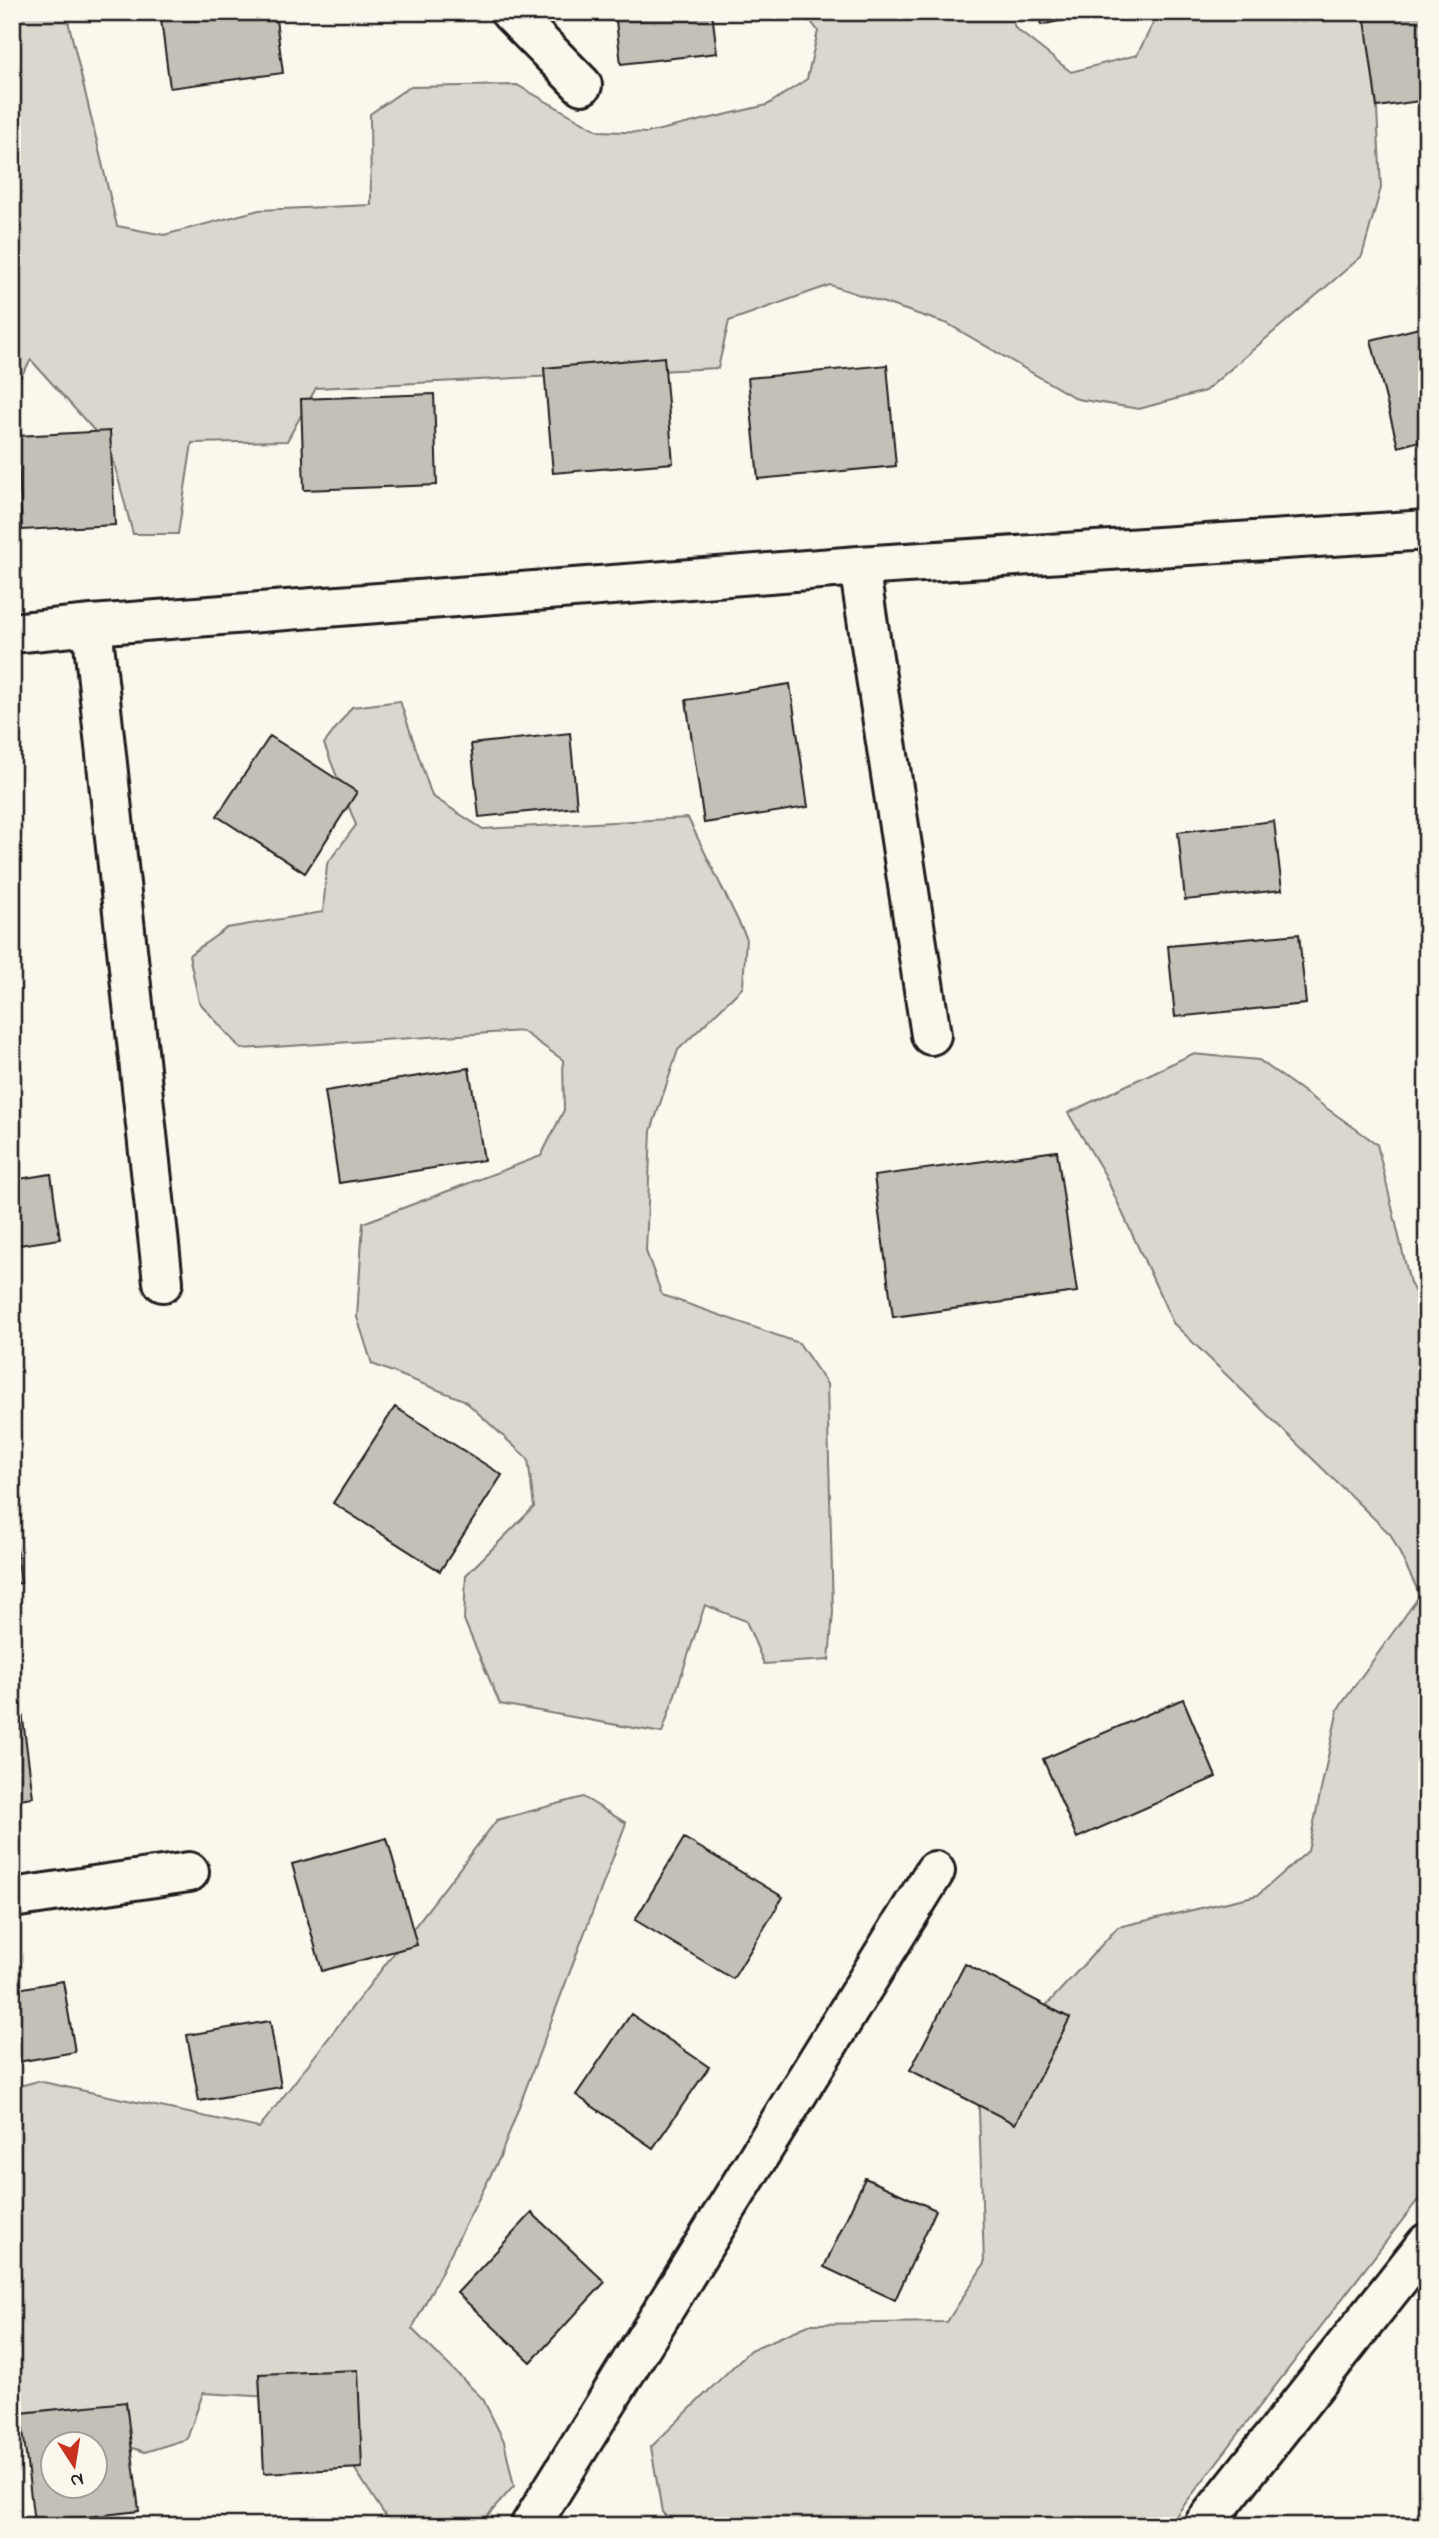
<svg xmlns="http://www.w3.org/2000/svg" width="1439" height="2538" font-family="'Indie Flower',sans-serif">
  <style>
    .green { fill: #dad7ce; stroke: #7b7a75; stroke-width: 2 }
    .building { fill: #c3c0b8; stroke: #1c1c1c; stroke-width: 2; fill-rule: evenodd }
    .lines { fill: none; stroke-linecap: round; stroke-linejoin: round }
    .street-casing { stroke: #1c1c1c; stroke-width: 44 }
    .street { stroke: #fbf7ec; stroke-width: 38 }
  </style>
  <rect width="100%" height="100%" fill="#fbf7ec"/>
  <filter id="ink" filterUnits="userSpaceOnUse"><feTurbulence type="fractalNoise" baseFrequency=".0143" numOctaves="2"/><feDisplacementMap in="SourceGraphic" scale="14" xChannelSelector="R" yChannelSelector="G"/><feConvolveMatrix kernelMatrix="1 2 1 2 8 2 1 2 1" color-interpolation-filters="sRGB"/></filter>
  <g filter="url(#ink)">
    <path class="green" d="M12,12H66L117,226L164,235L259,210L371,205L370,114L409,87L517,85L599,131L647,133L767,105L807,79L818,31L804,12H1010L1015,28L1071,72L1137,55L1159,12H1372L1381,188L1362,256L1205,391L1139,409L1077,399L948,324L830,285L729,321L718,368L316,388L287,441L192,443L178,534H133L110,448L31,360L12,391Z
      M400,701L432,796L483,829L688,818L746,937L743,987L678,1050L651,1131L646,1251L662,1295L799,1343L827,1384L833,1612L829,1660L764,1664L746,1621L705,1605L662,1733L500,1704L464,1620L466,1575L534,1507L528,1459L464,1400L372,1364L357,1317L363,1223L541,1156L564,1110L563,1060L522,1031L241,1049L199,1002L189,955L227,928L323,912L327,864L356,825L324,744L352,707Z
      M1192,1054L1259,1060L1377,1144L1410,1283L1427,1315V2188L1168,2526H674L662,2512L651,2447L750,2350L811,2324L947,2322L984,2264L978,2080L1118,1927L1258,1895L1308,1851L1338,1709L1420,1595L1391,1535L1173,1323L1105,1175L1068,1113Z
      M583,1797L626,1823L500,2157L412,2329L483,2399L504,2441L514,2486L483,2521L392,2526L309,2399L203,2393L187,2439L145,2452L12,2409V2088L38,2081L259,2128L497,1820Z"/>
    <path class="building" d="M160,12H275L283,73L170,88Z
      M615,12H712L717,53L621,64Z
      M1038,12H1099L1041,25Z
      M1364,12H1427V100L1377,107Z
      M1427,326V439L1398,447L1371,340Z
      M664,357L673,463L553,473L544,368Z
      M887,365L896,466L758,479L748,378Z
      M434,394L437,485L304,490L301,399Z
      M110,431L115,525L22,530L17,436Z
      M790,684L808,807L704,823L686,700Z
      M570,733L577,807L479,817L471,744Z
      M270,736L357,792L305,873L217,816Z
      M1274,821L1282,890L1185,900L1178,832Z
      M1299,934L1306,1004L1175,1017L1168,946Z
      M469,1068L484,1160L339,1183L325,1091Z
      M1057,1151L1077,1292L893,1317L874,1176Z
      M51,1174L60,1239L12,1246V1180Z
      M395,1407L502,1475L440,1571L333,1503Z
      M12,1507L21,1583L12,1584Z
      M1183,1699L1216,1777L1077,1838L1043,1759Z
      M22,1712L33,1797L12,1800V1713Z
      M387,1838L417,1945L322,1971L292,1864Z
      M684,1838L783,1897L733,1979L635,1920Z
      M965,1964L1070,2018L1015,2124L910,2070Z
      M63,1981L75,2052L12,2063V1990Z
      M631,2014L709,2067L653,2148L576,2095Z
      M270,2021L281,2087L199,2101L187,2035Z
      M865,2178L936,2210L895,2300L824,2267Z
      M532,2213L605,2282L531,2362L457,2293Z
      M358,2370L362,2468L264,2473L259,2374Z
      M126,2402L139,2511L34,2523L21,2413ZM52,2444H94V2486H52Z"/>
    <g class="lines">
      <defs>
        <path id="street" d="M510,12L582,85
          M859,566L931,1035
          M92,625L163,1282
          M12,633L92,625L859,566L1427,530
          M12,1898L189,1872
          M530,2526L935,1871
          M1203,2526L1427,2243"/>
      </defs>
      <use href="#street" class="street-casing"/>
      <use href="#street" class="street"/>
    </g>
  </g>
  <rect width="1439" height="2538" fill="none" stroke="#fbf7ec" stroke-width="42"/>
  <rect x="21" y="21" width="1397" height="2496" fill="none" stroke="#1c1c1c" stroke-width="2.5" filter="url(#ink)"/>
  <g transform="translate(74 2465) rotate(168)"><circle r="33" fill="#fbf7ec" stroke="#a29f99" stroke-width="2"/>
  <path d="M0-5L12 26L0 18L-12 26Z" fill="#c8321e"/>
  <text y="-10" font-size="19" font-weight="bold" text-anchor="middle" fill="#1c1c1c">N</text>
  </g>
</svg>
